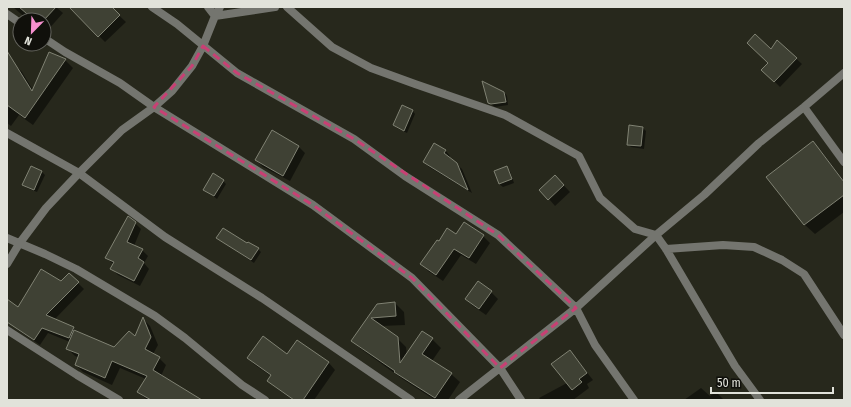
<svg xmlns="http://www.w3.org/2000/svg" width="851" height="407" font-family="'Fira Sans Condensed',sans-serif">
  <style>
    .shadow { fill: #0007 }
    .building { fill: #3f4134; stroke: #808273 }
    .lines { fill: none; stroke-linecap: round; stroke-linejoin: round }
    .minor { stroke: #74756f; stroke-width: 8 }
    .marked { fill: none; stroke: #c84074; stroke-width: 3; stroke-dasharray: 8 5; stroke-linejoin: round }
  </style>
  <rect width="100%" height="100%" fill="#27281c"/>
  <path class="shadow" d="M13,7H56L63,13L47,31L44,28V20H35L33,18L31,20H28Z
    M84,7H110L126,22L105,42L77,14Z
    M777,41L802,64L780,87L763,70L769,63L772,50Z
    M50,53L65,60L73,68L33,125L19,115L11,126L7,123V69L14,64L22,72L33,90Z
    M504,92L507,96L508,105L495,107L489,103Z
    M412,110L415,114L407,133L397,128L394,125Z
    M630,126L643,128L646,131L644,149L631,147L628,144Z
    M272,132L299,147L305,153L290,181L263,167L256,160Z
    M813,143L822,152L844,181V212L815,234L805,225L768,177Z
    M445,150L450,156L449,158L462,169L472,193L429,167L424,162Z
    M31,168L42,172L45,175L37,192L27,188L24,184Z
    M506,168L510,171L514,183L503,187L499,184Z
    M555,176L570,192L555,206L549,199Z
    M223,181L226,184L217,199L204,189Z
    M135,223L141,229L134,246L142,250L148,256L144,263L149,269L140,286L118,275L112,269L114,265L107,258Z
    M456,235L483,236L490,243L476,264L461,255L443,281L428,271L422,264L439,242Z
    M217,238L248,245L258,249L261,252L254,263Z
    M69,274L84,289L54,320L73,328L78,332L114,348L135,337L143,319L150,326L158,345L153,354L159,358L166,365L161,376L200,400H147L138,392L146,379L120,368L112,385L83,372L76,365L79,358L75,356L68,349L70,342L48,333L40,345L18,330L12,324Z
    M478,283L491,292L498,299L486,315L473,306L466,299Z
    M395,303L404,312L405,325L381,326L397,338L406,347L407,355L432,339L441,348L432,361L451,374L460,382L448,400H435L404,380L361,349L352,340L378,305Z
    M297,341L329,363L335,370L314,400H293L275,387L268,381L271,376L255,365L248,358L287,355Z
    M570,351L593,380L587,384L589,388L573,400H541L539,398L567,383Z
    M701,388L710,396L716,392L724,400H684Z"/>
  <path class="building" d="M19,7H56L44,20H34Z
    M69,7H112L120,15L98,37Z
    M755,34L771,49L777,40L797,58L774,82L761,70L768,63L747,43Z
    M7,51L32,91L49,52L66,59L25,118L7,105Z
    M482,81L504,92L506,102L491,104L488,103Z
    M402,105L413,110L404,131L393,125Z
    M629,125L643,127L641,146L627,145Z
    M272,130L299,146L283,176L255,160Z
    M813,141L844,182V195L804,225L766,177Z
    M434,143L446,150L444,153L457,163L468,190L423,162Z
    M31,166L42,171L34,190L22,185Z
    M507,166L512,179L499,184L494,171Z
    M213,173L224,180L214,196L203,190Z
    M555,175L564,185L548,200L539,190Z
    M128,216L136,222L127,242L143,249L138,258L144,262L134,281L110,269L114,262L105,258Z
    M464,222L484,235L469,258L454,249L436,275L420,264L437,240L439,241L447,228L456,234Z
    M223,228L247,243L248,242L259,248L251,260L216,238Z
    M41,269L61,281L69,273L79,282L46,315L74,327L69,338L42,328L34,340L7,322V299L18,307Z
    M478,281L492,291L479,309L465,299Z
    M395,302L396,316L371,318L398,337L400,363L422,331L433,338L422,354L452,373L435,398L394,372L395,371L351,341L377,304Z
    M143,317L151,337L145,349L160,357L153,370L202,400H151L137,392L147,376L112,361L105,378L75,365L79,354L66,349L74,330L114,347L129,331L135,336Z
    M263,336L287,354L297,340L329,362L303,400H294L267,381L271,375L247,358Z
    M570,350L587,373L579,379L582,382L572,390L551,364Z"/>
  <g class="lines">
    <path class="minor" d="M152,7L177,24L237,73L354,139L405,176L498,235L576,308L595,345L634,400
      M208,7L215,16L275,7
      M287,7L332,47L371,68L415,84L505,115L579,156L600,198L635,229L656,235L666,249L735,366L760,400
      M7,14L20,23
      M44,38L65,52L120,83L154,107L313,205L412,278L500,368L521,400
      M804,107L844,162
      M7,133L79,173L165,237L262,298L411,400
      M7,238L45,254L76,269L155,316L185,338L242,385L265,400
      M666,249L723,245L754,247L782,260L804,274L844,335
      M7,264L19,244L46,208L79,173L122,130L154,107L172,91L192,66L203,46L215,16L220,7
      M7,330L77,375L119,400
      M459,400L576,308L656,235L704,195L759,143L804,107L844,73"/>
  </g>
  <path class="marked" d="M203,46L237,73L354,139L498,235L576,308L500,368L412,278L313,205L154,107L192,66Z"/>
  <rect width="851" height="407" fill="none" stroke="#e1e2da" stroke-width="16"/>
  <g transform="translate(32 32) rotate(203)"><circle r="19" fill="#10100b" stroke="#64645e"/>
  <path d="M0-3L7 15L0 10L-7 15Z" fill="#f690cf"/>
  <text y="-6" font-size="11" font-weight="bold" text-anchor="middle" fill="#e1e2da">N</text>
  </g>
  <path d="M711 387v6h122v-6" fill="none" stroke="#e1e2da" stroke-width="2"/>
  <text x="717" y="387" font-size="12" fill="#e1e2da" stroke="#10100b" stroke-width="3" paint-order="stroke">50 m</text>
</svg>
